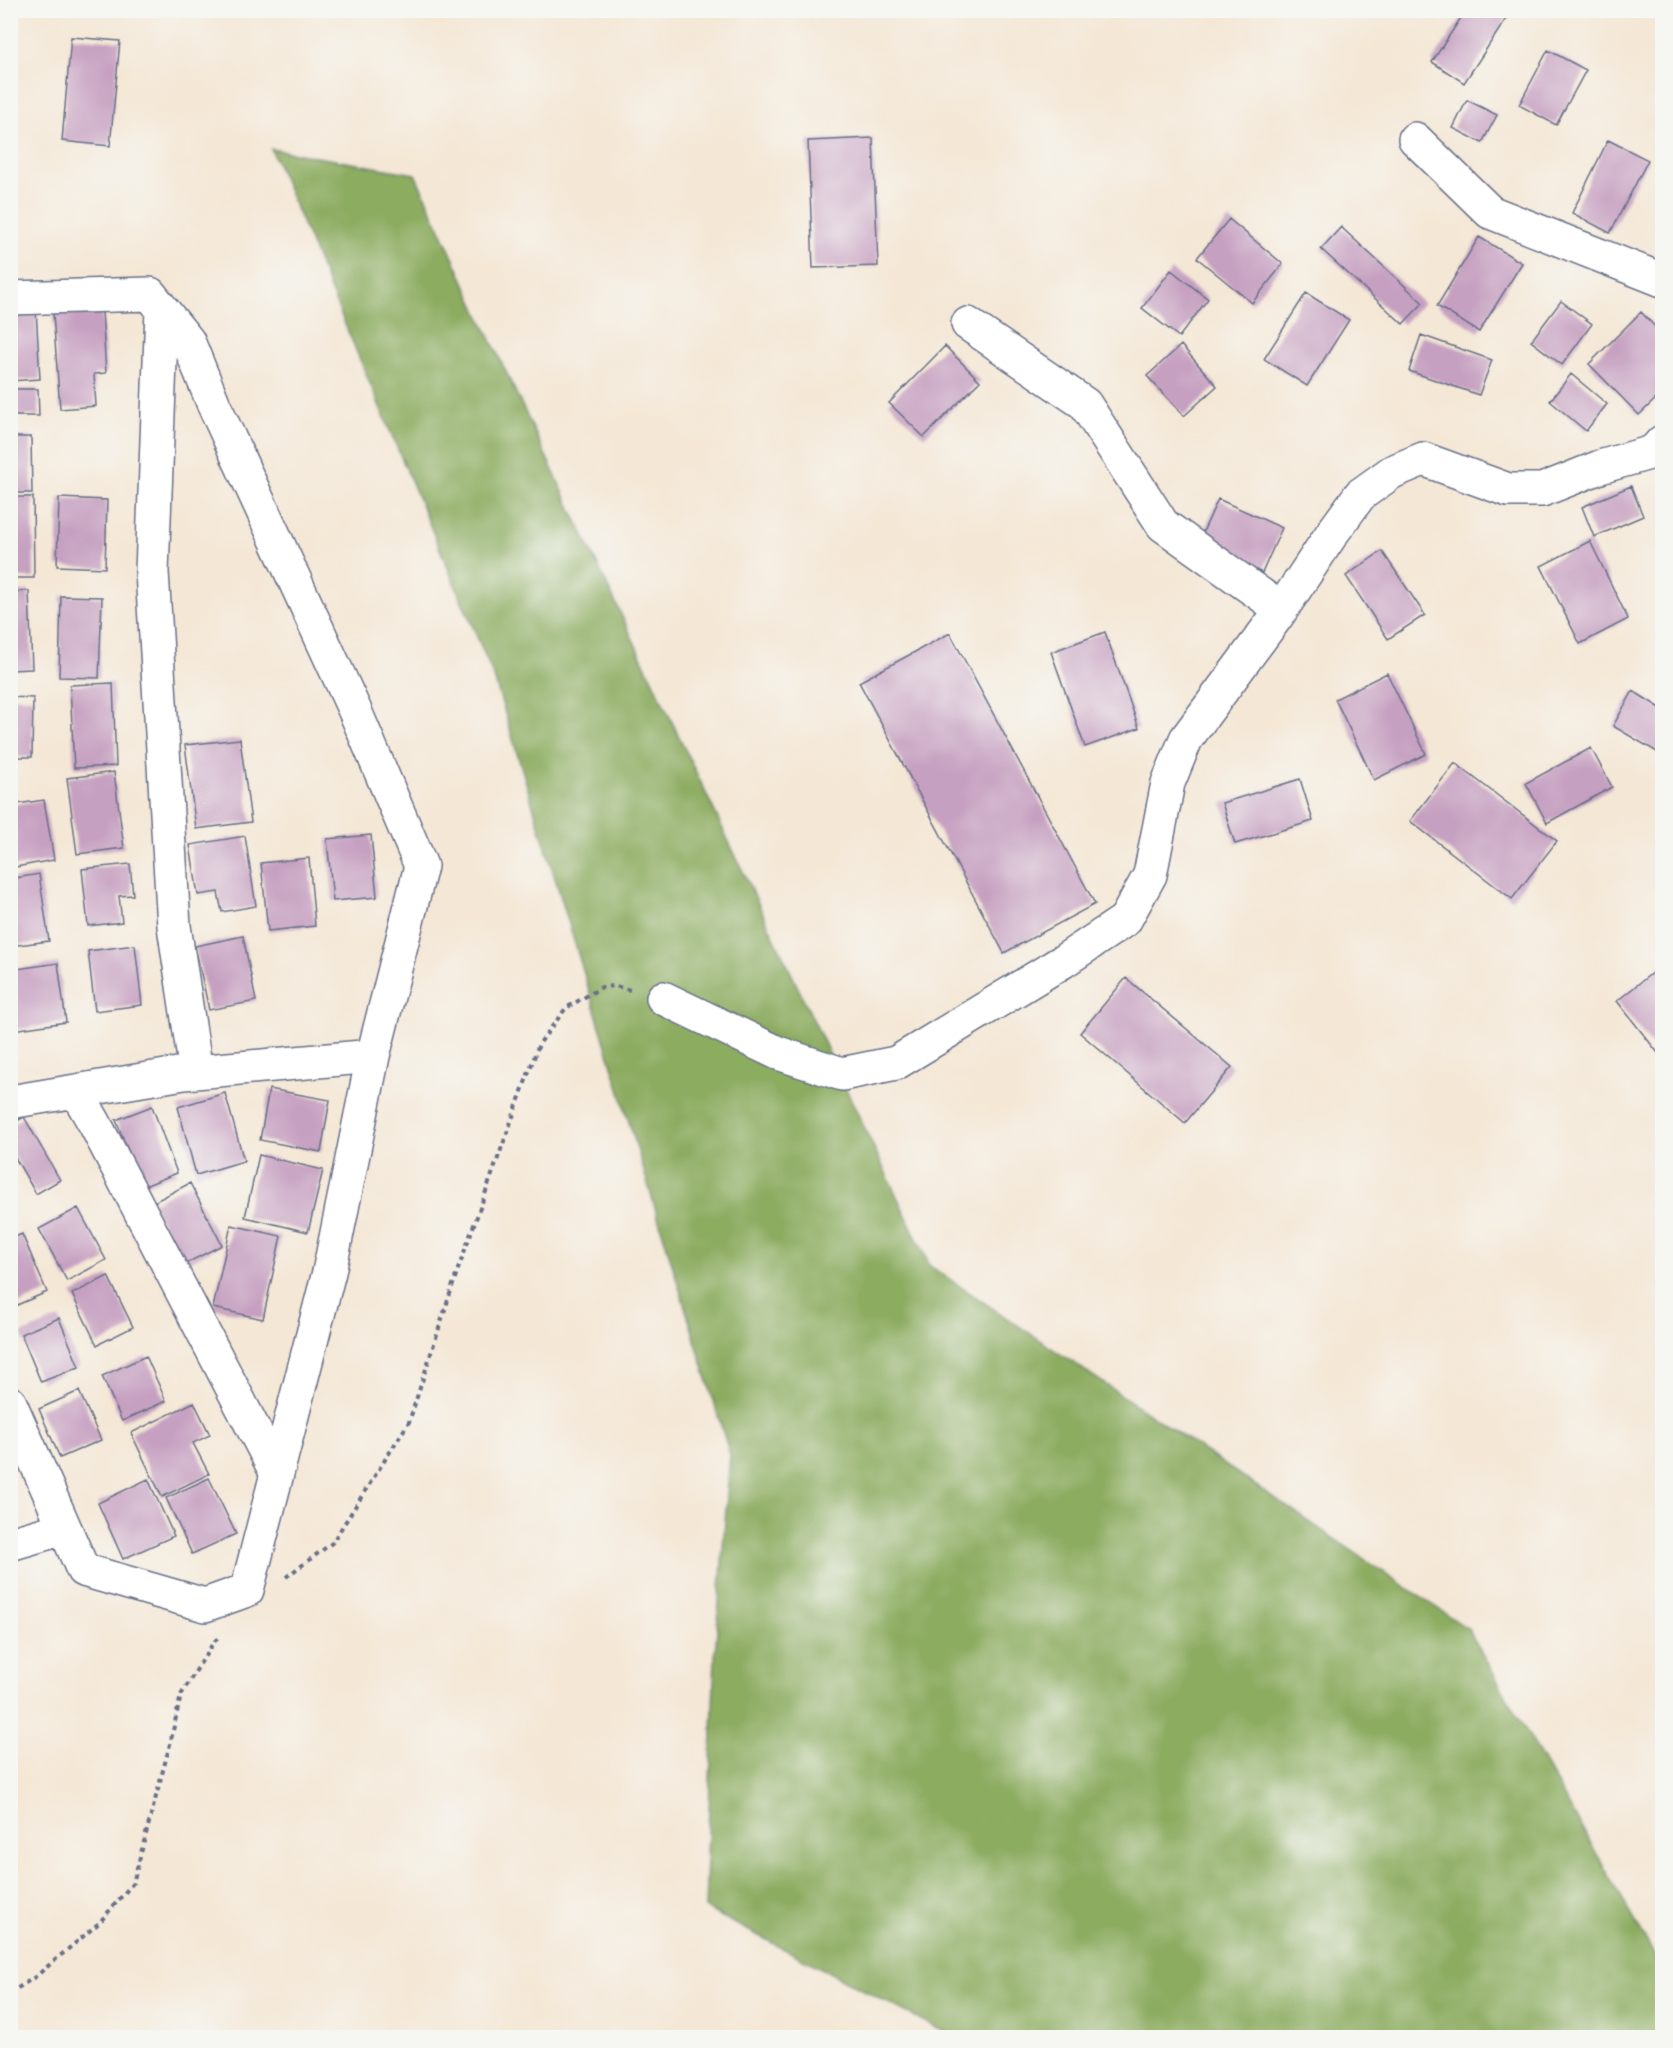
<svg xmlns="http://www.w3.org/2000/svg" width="1673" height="2048" font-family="'Libre Caslon Text',serif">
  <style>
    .forest { fill: #8cac60; stroke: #546e5f; stroke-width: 1.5 }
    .building { fill: #c6a0c1 }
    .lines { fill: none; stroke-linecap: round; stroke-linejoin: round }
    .minor-casing { stroke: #676f88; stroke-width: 36 }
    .path { stroke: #676f88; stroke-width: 4; stroke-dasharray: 4.5 4.5; stroke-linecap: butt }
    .minor { stroke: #fff; stroke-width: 33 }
  </style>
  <rect width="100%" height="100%" fill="#f6f6f2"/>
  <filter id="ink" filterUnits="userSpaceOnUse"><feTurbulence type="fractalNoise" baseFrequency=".0167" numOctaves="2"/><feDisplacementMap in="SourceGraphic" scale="12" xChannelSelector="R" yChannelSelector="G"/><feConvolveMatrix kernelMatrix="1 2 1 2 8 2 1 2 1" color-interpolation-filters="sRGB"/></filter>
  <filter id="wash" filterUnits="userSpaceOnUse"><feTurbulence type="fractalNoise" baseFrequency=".008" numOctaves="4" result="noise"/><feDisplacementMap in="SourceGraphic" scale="24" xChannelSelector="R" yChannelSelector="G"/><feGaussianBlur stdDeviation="1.35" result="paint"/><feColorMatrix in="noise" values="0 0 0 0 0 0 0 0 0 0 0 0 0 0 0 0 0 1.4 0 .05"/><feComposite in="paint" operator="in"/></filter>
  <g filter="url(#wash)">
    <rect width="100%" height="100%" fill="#f4e7d5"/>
    <path class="forest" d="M271,149L415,174L482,321L930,1266L1468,1629L1662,1968V2037H954L705,1908L715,1656L730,1455L494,677Z"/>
    <g id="blocks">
      <path class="building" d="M1466,10H1512L1464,83L1432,62Z
        M71,37L120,41L110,146L62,141Z
        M1548,50L1586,70L1556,125L1519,105Z
        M1467,100L1497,115L1482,143L1453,128Z
        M873,138L878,266L813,268L808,141Z
        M1608,140L1648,160L1610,233L1572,213Z
        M1229,219L1283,264L1252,303L1197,258Z
        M1341,227L1423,303L1403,324L1321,249Z
        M1479,237L1522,263L1479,332L1437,306Z
        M1171,270L1208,299L1179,337L1142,308Z
        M1306,293L1349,320L1307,386L1264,359Z
        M1561,301L1592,324L1562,365L1531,341Z
        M36,309L40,379L10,381V311Z
        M102,310L106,373L94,374L96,406L60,409L53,314Z
        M1641,312L1662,334V393L1639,415L1589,364Z
        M1421,335L1492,360L1479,395L1409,371Z
        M1181,345L1217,386L1184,416L1147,376Z
        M945,346L980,381L924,437L889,403Z
        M1571,374L1607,404L1586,431L1550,401Z
        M10,389H38L39,416H10Z
        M10,437H31L32,493H10Z
        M1631,486L1643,516L1594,537L1582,507Z
        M10,497H33L34,578H10Z
        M59,498L107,500L105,568L57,566Z
        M1218,499L1282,528L1262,573L1198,543Z
        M1590,541L1628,619L1580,644L1541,566Z
        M1382,551L1425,615L1388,639L1346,576Z
        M29,591L32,669L10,670V592Z
        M61,596L102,597L99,678L59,677Z
        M1105,632L1139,728L1085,747L1051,652Z
        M950,633L1095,904L1004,953L859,682Z
        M1387,673L1426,754L1374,780L1335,699Z
        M113,683L116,766L74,768L70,685Z
        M1633,691L1662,709V742L1657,752L1613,726Z
        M10,697L33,698L32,757H10Z
        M240,739L251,822L196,829L185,745Z
        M1591,748L1612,787L1547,823L1526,783Z
        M1455,763L1557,841L1512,899L1410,821Z
        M114,772L124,848L77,854L67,778Z
        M1300,779L1313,821L1235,844L1222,803Z
        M44,800L54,860L10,868V805Z
        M371,835L377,897L333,901L327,839Z
        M245,836L256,906L222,912L218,892L198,895L190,845Z
        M309,858L315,926L268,931L261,863Z
        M130,864L133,895L119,896L122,922L88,926L82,869Z
        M39,874L49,941L10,946V879Z
        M243,936L256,1001L209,1010L195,946Z
        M135,945L142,1005L95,1011L88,951Z
        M58,963L66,1022L13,1030L10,1012V970Z
        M1662,965V1058L1617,1001Z
        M1126,978L1232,1067L1185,1123L1080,1033Z
        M269,1089L330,1100L321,1152L260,1140Z
        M225,1093L244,1161L196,1175L178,1107Z
        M152,1106L177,1173L142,1187L116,1120Z
        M24,1117L60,1180L36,1194L10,1149V1125Z
        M259,1155L323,1170L308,1232L245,1217Z
        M190,1183L222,1245L183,1265L152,1203Z
        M78,1208L106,1260L67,1281L39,1229Z
        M231,1225L281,1236L263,1319L213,1308Z
        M22,1234L47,1292L10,1308V1239Z
        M108,1276L133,1327L97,1345L72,1294Z
        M59,1318L79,1367L41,1382L21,1334Z
        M146,1356L166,1401L122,1421L102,1376Z
        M79,1391L101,1440L60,1458L39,1409Z
        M194,1402L210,1435L193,1443L209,1474L162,1497L131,1433Z
        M209,1478L236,1534L192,1554L166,1498Z
        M148,1479L174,1536L123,1559L98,1503Z"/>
    </g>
  </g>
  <g filter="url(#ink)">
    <use href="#blocks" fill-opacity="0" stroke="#676f88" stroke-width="1.5"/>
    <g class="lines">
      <defs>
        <path id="minor" d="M1415,139L1490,212L1662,280
          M10,298L150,294L188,341L214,405L355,711L421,866L373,1056L329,1272L247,1590L205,1605L83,1570L10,1403
          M162,309L152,572L174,926L196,1072
          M968,324L1085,404L1163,525L1281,609
          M663,998L778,1053L842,1074L896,1063L1062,962L1125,920L1150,875L1168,783L1186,739L1277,616L1333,532L1360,495L1392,472L1423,459L1508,490H1542L1600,467L1653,452L1662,442
          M76,1091L95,1124L277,1474
          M10,1102L184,1073L373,1056
          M10,1544L64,1528"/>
      </defs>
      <use href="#minor" class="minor-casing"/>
      <path class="path" d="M286,1577L332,1543L409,1422L457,1272L539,1044L566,1008L602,987L615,986L630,990
        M10,1993L35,1977L99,1923L133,1883L170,1744L181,1695L213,1643L218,1638"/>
      <use href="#minor" class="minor"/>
    </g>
  </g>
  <rect width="1673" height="2048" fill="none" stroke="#f6f6f2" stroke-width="36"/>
</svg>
